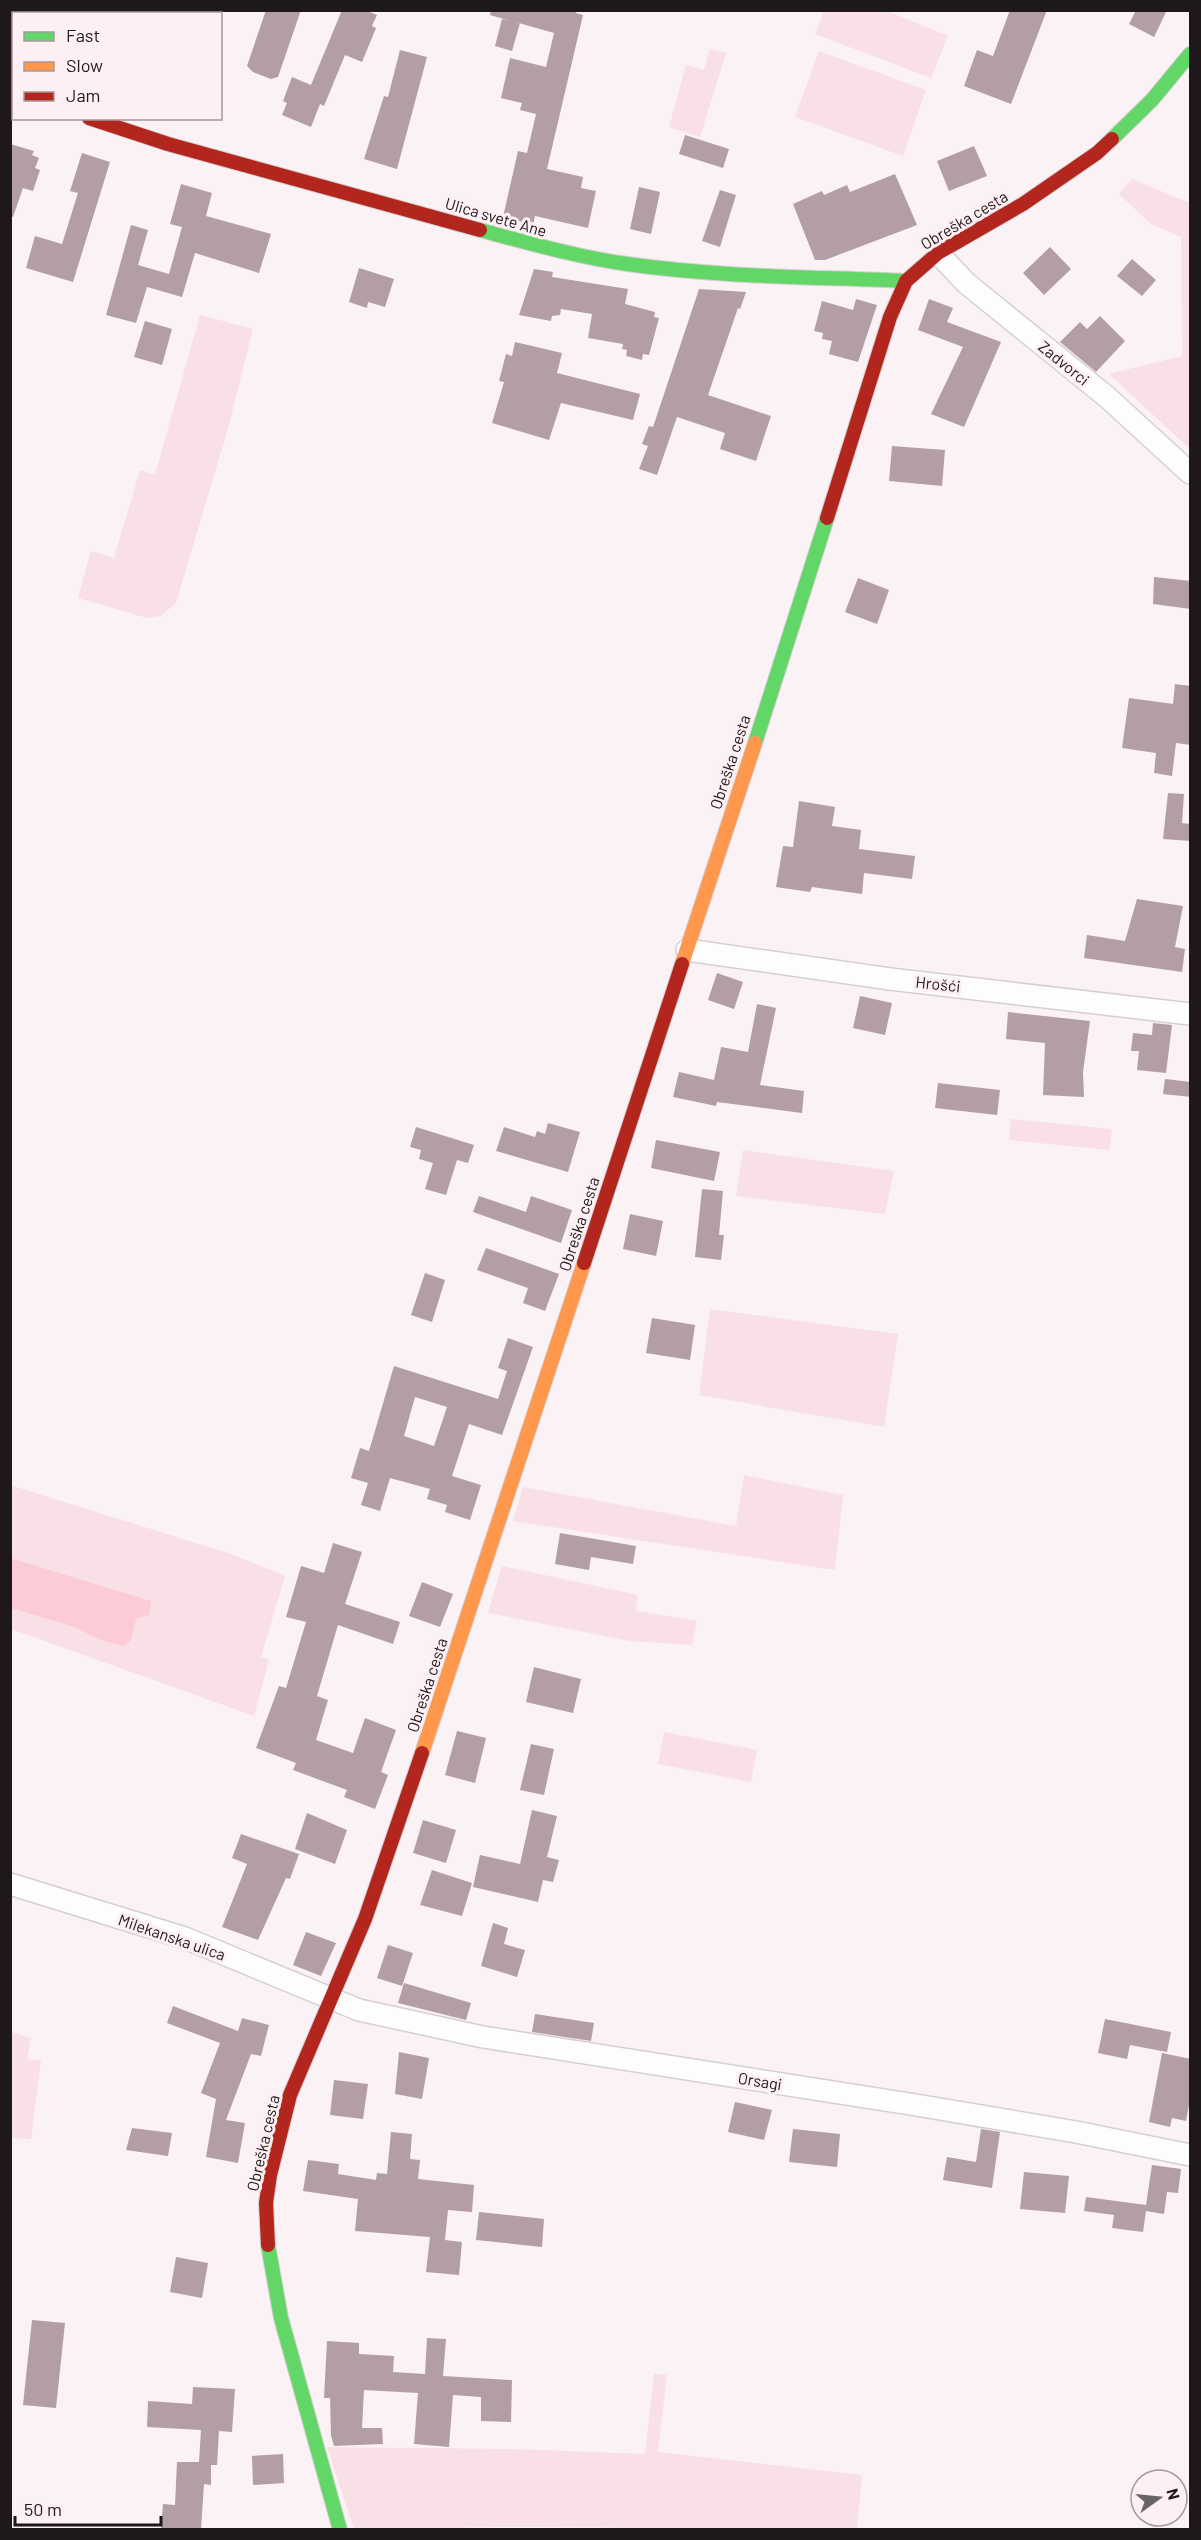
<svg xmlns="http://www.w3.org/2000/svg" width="1201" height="2540" font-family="Barlow,sans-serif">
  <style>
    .green { fill: #f9dfe6 }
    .water { fill: #fbccd8 }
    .building { fill: #b49ea5; fill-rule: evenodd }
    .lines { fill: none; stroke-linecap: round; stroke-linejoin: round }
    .street-casing { stroke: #d6cfd1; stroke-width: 24 }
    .fast-casing { stroke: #d6cfd1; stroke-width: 16 }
    .slow-casing { stroke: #d6cfd1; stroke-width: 16 }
    .jam-casing { stroke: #d6cfd1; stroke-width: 16 }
    .street { stroke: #fefdfd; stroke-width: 21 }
    .fast { stroke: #63d668; stroke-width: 14 }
    .slow { stroke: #ff974d; stroke-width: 14 }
    .jam { stroke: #b3261e; stroke-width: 14 }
    .labels { text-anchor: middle; stroke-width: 6; stroke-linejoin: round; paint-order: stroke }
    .street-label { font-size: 16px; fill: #1e181a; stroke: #fdeff2 }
  </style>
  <rect width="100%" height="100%" fill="#faf2f4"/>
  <path class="green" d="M885,10L948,36L931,78L815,34L824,11Z
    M710,49L726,53L700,137L669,127L686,65L704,70Z
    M819,51L926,90L903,156L795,117Z
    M1132,179L1190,203V449L1109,374L1182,356L1181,237L1151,224L1119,194Z
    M200,315L253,329L229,425L176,603L161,616L147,618L78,598L91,551L114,558L140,470L155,475Z
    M1011,1119L1112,1129L1109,1150L1009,1140Z
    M743,1150L894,1171L885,1214L736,1196Z
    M710,1309L898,1334L884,1427L699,1395Z
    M744,1475L843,1495L835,1570L513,1521L523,1487L736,1526Z
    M10,1485L231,1554L285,1576L261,1657L269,1660L254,1716L11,1629Z
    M502,1566L638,1595L636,1611L697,1621L692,1645L630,1641L488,1613Z
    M664,1732L757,1750L751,1782L658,1764Z
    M11,2032L31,2038L27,2059L41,2061L31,2139L11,2138Z
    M654,2374L667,2375L658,2452L862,2475L857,2529L513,2527L354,2529L327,2447L514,2449L645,2454Z"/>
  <path class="water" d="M10,1558L151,1601L149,1615L136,1618L131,1640L124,1646L104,1641L71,1626L11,1608Z"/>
  <path class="building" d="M266,10H301L278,77L271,79L253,72L247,66Z
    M342,10H365L377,15L372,26L376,28L362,62L345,55L324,106L320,104L311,127L282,115L287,103L283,101L292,77L311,85Z
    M491,10H576V13L583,15L547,169L583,177L581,188L596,191L588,228L535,216L533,225L503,217L518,151L527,153L536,114L520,110L522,103L501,98L510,58L546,67L554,33L490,15Z
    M1010,10H1047L1011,104L964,86L977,50L993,56Z
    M1136,10H1167L1154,37L1129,24Z
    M502,19L520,23L512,51L495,46Z
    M400,50L427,57L397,169L364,159L384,96L388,97Z
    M685,135L729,149L723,168L679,154Z
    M10,144L34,151L32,155L39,158L35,168L40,170L33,191L23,188L13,217H10Z
    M974,146L987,176L949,191L937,161Z
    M82,153L110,162L73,282L26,268L35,236L62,244L78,193L70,191Z
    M895,174L917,225L825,260H815L793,204L822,191L824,195L847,185L850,192Z
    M181,184L212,193L206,216L271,234L259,273L195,253L182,297L147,287L136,323L106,315L131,225L148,230L138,265L169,274L182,227L170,224Z
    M639,187L660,192L651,234L630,229Z
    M720,190L736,195L720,247L702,241Z
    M1050,247L1071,269L1044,295L1023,273Z
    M1132,259L1156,280L1142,296L1117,276Z
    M359,268L394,279L385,307L368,302L367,308L349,302Z
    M534,269L553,272L552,277L628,289L625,304L655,312L654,317L659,318L649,355L643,354L642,360L626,356L627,350L622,349L623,344L588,338L592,314L561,309L560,315L552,316L551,321L519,315Z
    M699,289L746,292L740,309L738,308L708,395L771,416L756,461L720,449L725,433L677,417L657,475L639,469L648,446L642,444L649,426L653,427Z
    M856,299L877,305L858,362L829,354L832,341L822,339L823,333L814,331L822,301L853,310Z
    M929,299L953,308L947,322L1001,342L964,427L931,414L963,347L918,330Z
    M1100,316L1125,341L1096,372L1060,342L1080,322L1087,329Z
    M145,321L172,329L162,365L134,357Z
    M515,342L562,353L557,373L640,394L633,420L561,403L549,440L492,423L504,382L499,381L506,354L512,356Z
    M892,446L945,450L942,486L889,481Z
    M1154,577L1191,581V609L1153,604Z
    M858,578L889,590L877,624L845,612Z
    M1175,684L1191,686V745L1176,743L1172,776L1154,773L1156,753L1122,748L1129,698L1173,704Z
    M1168,793L1184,794L1182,823L1191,824V841L1163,839Z
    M799,801L835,807L832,826L861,830L859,849L915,856L912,879L864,873L862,894L812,887L810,892L776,887L783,846L793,847Z
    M1137,899L1183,906L1175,947L1185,949L1182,972L1084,958L1087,935L1125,941Z
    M717,973L743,982L734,1009L708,1000Z
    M860,996L892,1003L885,1035L853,1028Z
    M757,1004L776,1008L760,1085L804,1091L802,1113L717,1102L716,1106L673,1097L679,1072L714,1080L721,1047L748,1052Z
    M1008,1012L1090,1021L1083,1072L1084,1097L1043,1095L1045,1043L1006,1039Z
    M1153,1023L1172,1025L1166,1073L1137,1070L1139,1051H1131L1133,1033L1152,1035Z
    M1165,1079L1191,1082V1097L1163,1094Z
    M938,1083L1000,1090L997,1115L935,1108Z
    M548,1123L580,1132L568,1172L496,1151L504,1127L535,1137L537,1131L545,1134Z
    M416,1127L474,1145L468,1163L457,1160L446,1195L425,1189L433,1163L419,1159L421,1150L410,1147Z
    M656,1140L720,1152L714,1181L651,1168Z
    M702,1189L723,1191L719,1235H724L721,1260L695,1257Z
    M479,1196L526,1212L531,1196L572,1210L561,1243L473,1212Z
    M630,1214L663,1221L656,1256L623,1249Z
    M486,1248L559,1274L545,1311L523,1303L528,1288L477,1270Z
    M425,1273L445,1280L432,1322L411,1315Z
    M652,1318L695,1325L690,1360L646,1353Z
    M508,1338L533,1347L502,1435L469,1424L452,1476L481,1485L470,1520L445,1512L447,1505L427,1499L430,1489L390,1478L380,1511L361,1505L368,1483L351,1478L360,1448L369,1451L394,1366L498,1399L507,1371L498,1368ZM415,1397L447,1407L434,1446L404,1436Z
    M560,1533L636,1546L633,1564L591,1557L589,1570L555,1564Z
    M333,1543L362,1552L345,1604L400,1622L393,1644L338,1625L317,1696L328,1700L316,1740L353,1753L365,1718L396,1730L381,1772L388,1775L375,1809L344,1797L347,1790L293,1770L296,1763L256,1748L279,1686L286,1688L306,1622L286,1617L301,1566L324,1573Z
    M422,1582L453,1594L440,1627L409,1616Z
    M534,1667L581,1679L573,1713L526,1702Z
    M457,1731L486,1738L475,1783L445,1775Z
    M531,1744L554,1749L544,1795L520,1790Z
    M532,1810L557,1816L547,1857L559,1860L553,1882L543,1880L538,1902L473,1887L480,1855L520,1864Z
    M307,1813L347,1830L335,1864L295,1849Z
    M423,1820L456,1830L446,1863L413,1853Z
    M241,1834L299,1854L290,1879L286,1878L258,1940L222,1927L247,1864L232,1858Z
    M432,1870L472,1883L462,1916L420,1905Z
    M493,1923L508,1928L504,1944L525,1950L517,1977L481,1966Z
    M306,1932L336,1943L321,1976L293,1965Z
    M388,1945L413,1953L402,1986L377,1978Z
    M404,1983L471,2003L466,2020L398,2003Z
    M173,2006L238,2031L242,2018L269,2025L261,2056L251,2054L226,2120L245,2123L238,2163L206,2157L216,2099L201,2093L220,2043L167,2023Z
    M535,2014L594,2023L591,2041L532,2032Z
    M1105,2019L1171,2032L1167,2052L1130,2045L1127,2059L1098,2053Z
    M399,2052L429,2058L422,2099L395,2094Z
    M1162,2053L1191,2059V2094L1186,2121L1172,2118L1170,2127L1149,2122Z
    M334,2080L368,2084L363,2119L330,2115Z
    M735,2102L772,2110L764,2140L728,2132Z
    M132,2128L172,2133L168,2156L126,2150Z
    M793,2129L840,2134L837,2167L789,2162Z
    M981,2129L1000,2132L992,2188L943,2180L947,2157L976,2162Z
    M391,2132L412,2134L410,2159L420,2160L418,2179L474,2185L472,2212L448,2210L445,2240L462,2242L459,2275L426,2272L430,2237L355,2231L358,2199L303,2191L308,2160L339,2164L338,2174L376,2180L377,2173L387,2174Z
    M1152,2165L1181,2169L1178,2193L1167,2192L1164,2214L1146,2211L1143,2232L1112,2228L1114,2215L1084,2211L1086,2197L1146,2205Z
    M1024,2172L1069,2176L1065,2213L1020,2209Z
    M479,2212L544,2219L542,2247L476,2240Z
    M176,2257L208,2263L202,2298L170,2292Z
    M32,2320L65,2323L56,2408L23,2405Z
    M427,2338L446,2339L443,2376L512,2380L511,2422L481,2421V2397L453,2395L449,2447L414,2444L418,2393L364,2390L362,2428H382L383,2444L334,2446L331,2436L330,2398H324L327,2341L359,2343V2354L394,2356L393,2372L425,2374Z
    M193,2387L235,2389L232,2432L219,2431L217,2465H211V2485L204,2484L201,2529H161L163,2504L175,2505L177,2462H199L201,2430L147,2427L148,2401L192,2404Z
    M283,2454L284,2483L253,2485L252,2456Z"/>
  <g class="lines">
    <defs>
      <path id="street" d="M938,253L966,283L1107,397L1190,473
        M687,950L890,979L1190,1014
        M10,1884L185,1938L359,2010L483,2037L910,2104L1076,2132L1190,2155"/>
      <path id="fast" d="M10,84L14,86
        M1112,139L1152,100L1190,54
        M480,230C529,243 577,257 627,264C719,277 813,277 906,281
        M755,743L827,518
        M268,2245L281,2318L340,2530"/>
      <path id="slow" d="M682,964L755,743
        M422,1753L584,1263"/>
      <path id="jam" d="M89,118L168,144L480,230
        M827,518L890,317L906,281L938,253L1023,204L1097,153L1112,139
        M584,1263L682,964
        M268,2245L266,2203L270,2175L290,2095L365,1919L422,1753"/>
    </defs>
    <use href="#street" class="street-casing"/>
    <use href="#fast" class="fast-casing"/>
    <use href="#slow" class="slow-casing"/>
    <use href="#jam" class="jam-casing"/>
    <use href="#street" class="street"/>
    <use href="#fast" class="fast"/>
    <use href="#slow" class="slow"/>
    <use href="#jam" class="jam"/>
  </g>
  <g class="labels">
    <g class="street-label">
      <text transform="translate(496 217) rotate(16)" y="6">Ulica svete Ane</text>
      <text transform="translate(964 220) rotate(-31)" y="6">Obreška cesta</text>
      <text transform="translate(1064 363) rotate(39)" y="6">Zadvorci</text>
      <text transform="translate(730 762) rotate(-72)" y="6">Obreška cesta</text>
      <text transform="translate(938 984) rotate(6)" y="6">Hrošći</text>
      <text transform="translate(579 1224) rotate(-72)" y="6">Obreška cesta</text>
      <text transform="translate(427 1685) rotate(-72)" y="6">Obreška cesta</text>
      <text transform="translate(172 1937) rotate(19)" y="6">Milekanska ulica</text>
      <text transform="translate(760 2081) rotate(9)" y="6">Orsagi</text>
      <text transform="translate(263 2143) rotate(-77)" y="6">Obreška cesta</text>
    </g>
  </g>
  <rect width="1201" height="2540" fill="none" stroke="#1e181a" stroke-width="24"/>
  <rect x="12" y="12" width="210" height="108" fill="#fdeff2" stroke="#a4999c" stroke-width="1.5"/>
  <rect x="24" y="32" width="30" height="9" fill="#63d668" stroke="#a4999c" stroke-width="1.5"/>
  <text x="66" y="42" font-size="18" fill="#1e181a">Fast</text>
  <rect x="24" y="62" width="30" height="9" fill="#ff974d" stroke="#a4999c" stroke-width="1.5"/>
  <text x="66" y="72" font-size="18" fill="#1e181a">Slow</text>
  <rect x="24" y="92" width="30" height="9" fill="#b3261e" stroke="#a4999c" stroke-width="1.5"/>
  <text x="66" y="102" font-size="18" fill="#1e181a">Jam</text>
  <g transform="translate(1159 2498) rotate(75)"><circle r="28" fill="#fdeff2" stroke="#a4999c" stroke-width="1.5"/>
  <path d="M0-4.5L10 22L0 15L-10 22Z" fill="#6b6466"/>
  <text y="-9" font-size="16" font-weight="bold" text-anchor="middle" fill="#1e181a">N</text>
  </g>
  <path d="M15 2516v9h146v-9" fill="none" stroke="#1e181a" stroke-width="3"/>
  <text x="24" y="2516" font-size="18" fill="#1e181a" stroke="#fdeff2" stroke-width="4.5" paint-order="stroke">50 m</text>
</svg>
